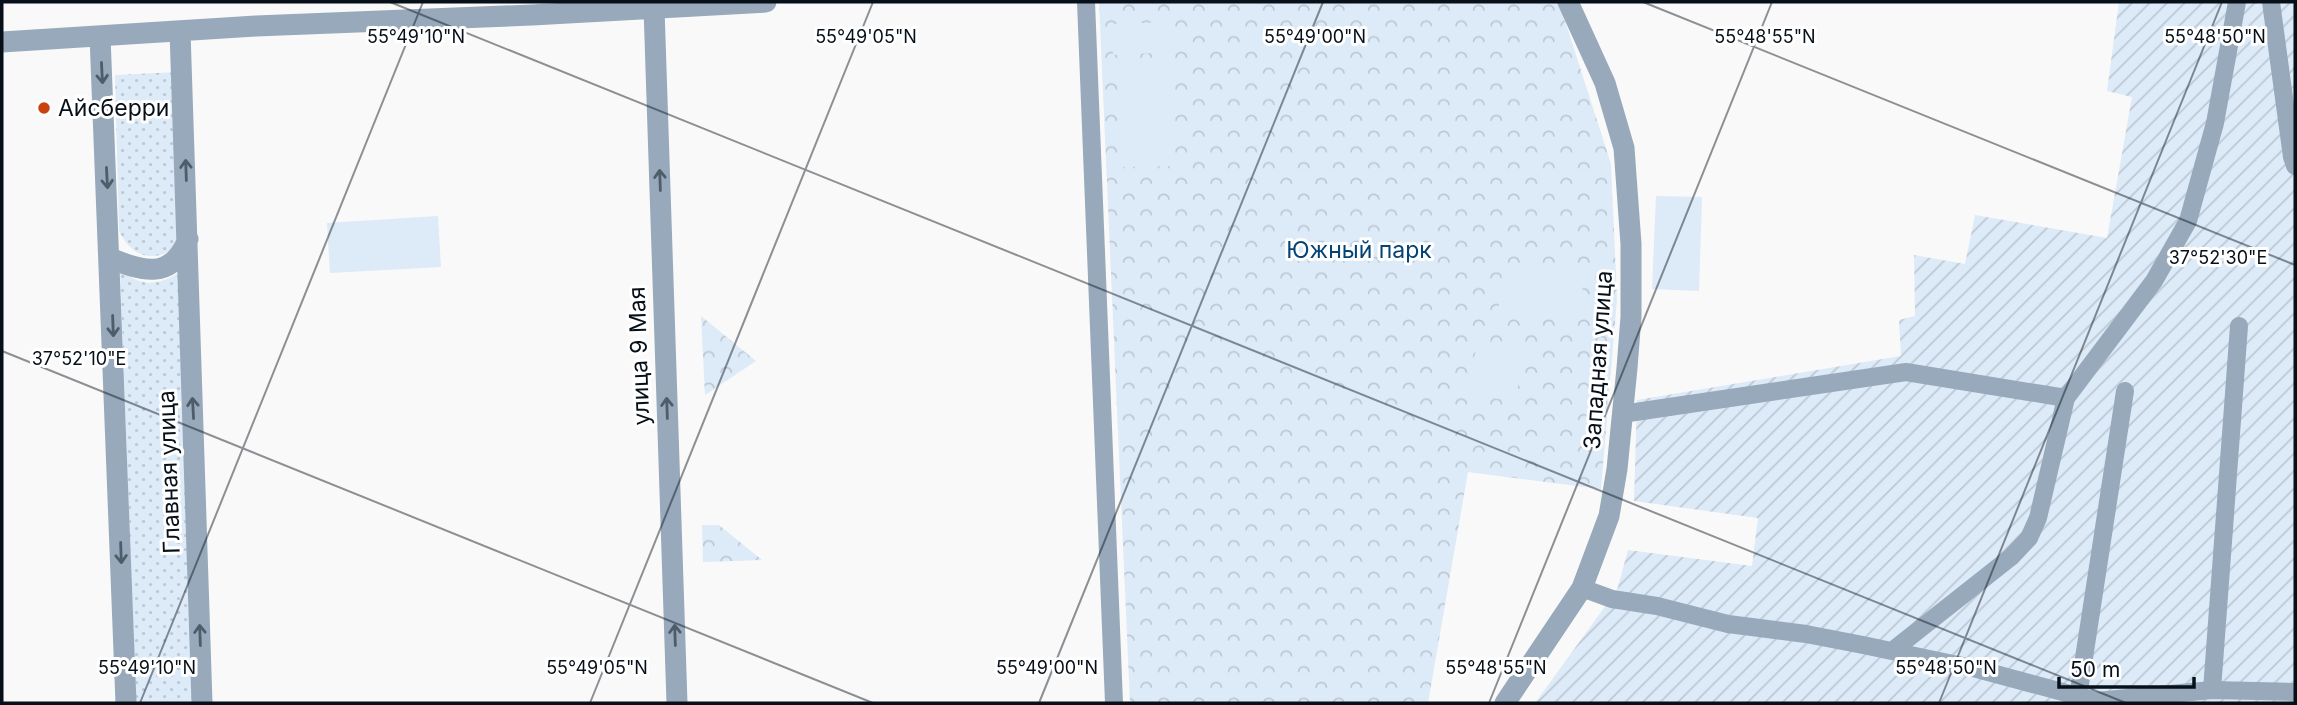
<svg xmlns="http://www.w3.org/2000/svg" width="2297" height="705" font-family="Inter,sans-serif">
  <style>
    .grass { fill: url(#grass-dots) }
    .park { fill: url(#park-crowns) }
    .garden { fill: url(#garden-furrows) }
    .pitch { fill: #ddeaf8 }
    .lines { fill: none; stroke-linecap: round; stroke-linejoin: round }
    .minor { stroke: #97a9bb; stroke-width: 18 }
    .tertiary { stroke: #97a9bb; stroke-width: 21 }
    .oneway { stroke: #4f5c6a }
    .ticks { fill: none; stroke: #071019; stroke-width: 2; stroke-opacity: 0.45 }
    .poi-dot { fill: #ca420e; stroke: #fff; stroke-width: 2.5 }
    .labels { text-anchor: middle; stroke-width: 6; stroke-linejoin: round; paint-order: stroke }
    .poi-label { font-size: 23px; fill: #071019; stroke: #fff; text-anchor: start }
    .park-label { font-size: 23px; fill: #034375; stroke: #fff }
    .street-label { font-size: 23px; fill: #071019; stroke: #fff }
    .ticks-label { font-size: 18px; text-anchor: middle; fill: #071019; stroke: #fff; stroke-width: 6; stroke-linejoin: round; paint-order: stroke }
  </style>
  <defs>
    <pattern id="grass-dots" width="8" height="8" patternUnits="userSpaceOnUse" patternTransform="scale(1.75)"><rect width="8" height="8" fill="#ddeaf8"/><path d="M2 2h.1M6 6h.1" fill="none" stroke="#bcc8d4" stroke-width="1.8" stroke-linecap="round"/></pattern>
    <pattern id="park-crowns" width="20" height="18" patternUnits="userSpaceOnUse" patternTransform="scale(1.75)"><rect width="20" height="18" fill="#ddeaf8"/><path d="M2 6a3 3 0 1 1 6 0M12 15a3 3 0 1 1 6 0" fill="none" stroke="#bcc8d4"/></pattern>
    <pattern id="garden-furrows" width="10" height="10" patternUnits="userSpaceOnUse" patternTransform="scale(1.75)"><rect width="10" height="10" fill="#ddeaf8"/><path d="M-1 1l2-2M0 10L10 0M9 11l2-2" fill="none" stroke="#bcc8d4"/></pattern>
  </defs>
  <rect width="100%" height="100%" fill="#f9f9f9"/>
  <path class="grass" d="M178,72L182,229L173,249C150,264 130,254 119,231L115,75Z
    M120,269C138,286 157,287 178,273L198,703H136Z"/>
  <path class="park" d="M1099,2H1559L1611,164L1617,299L1601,489L1468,472L1428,703H1130Z
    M701,316L756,361L705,395Z
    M702,525H719L762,560L703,562Z"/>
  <path class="garden" d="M2119,2H2295V703H1535L1617,590L1628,550L1752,566L1758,518L1634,501L1637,400L1901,356L1899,320L1915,316L1914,255L1965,264L1975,215L2107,238L2132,97L2107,91Z"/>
  <path class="pitch" d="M1174,22L1175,52L1113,55L1112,24Z
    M1171,63L1173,166L1120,167L1118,64Z
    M1656,196L1702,197L1699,291L1652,289Z
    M438,216L441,267L330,273L327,223Z
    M1503,264L1584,273L1579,322L1498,313Z
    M1477,343L1525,352L1515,402L1468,393Z"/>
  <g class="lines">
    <path class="minor" d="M1086,2L1114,703
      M2271,2L2292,157L2295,166
      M1622,414L1906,372L2066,398
      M1582,588L1612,599L1657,606L1728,624L1806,634L1863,645L1977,669L2096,701L2212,690L2295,692
      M1892,651L2011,557L2029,538L2038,518L2066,398L2154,281L2188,221L2215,123L2237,2
      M2212,690L2239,326
      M2078,697L2125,391"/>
    <path class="tertiary" d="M654,8L677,703
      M180,31L202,703
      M100,36L126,703
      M2,42L256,26L532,15L766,2
      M110,258C143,272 172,280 188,239
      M1505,703L1582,588L1609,516L1617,469L1627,368L1631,317V244L1624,148L1605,83L1568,2"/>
  </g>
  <defs><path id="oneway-shaft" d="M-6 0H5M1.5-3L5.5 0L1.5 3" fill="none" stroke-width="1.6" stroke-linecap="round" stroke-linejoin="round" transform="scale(1.75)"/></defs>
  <g class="oneway">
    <use href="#oneway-shaft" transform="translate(102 73) rotate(87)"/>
    <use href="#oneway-shaft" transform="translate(186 170) rotate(-92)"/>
    <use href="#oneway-shaft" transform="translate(107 178) rotate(87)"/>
    <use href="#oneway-shaft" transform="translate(660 180) rotate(-92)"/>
    <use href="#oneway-shaft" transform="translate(113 326) rotate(88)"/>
    <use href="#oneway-shaft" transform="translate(193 408) rotate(-93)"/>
    <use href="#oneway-shaft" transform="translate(667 408) rotate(-92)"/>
    <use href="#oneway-shaft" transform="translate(121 553) rotate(88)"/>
    <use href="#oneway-shaft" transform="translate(200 635) rotate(-92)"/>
    <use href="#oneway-shaft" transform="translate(675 635) rotate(-92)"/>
  </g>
  <path class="ticks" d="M390,2L2126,703M1643,2L2295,265M2,351L873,703M140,703L423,2M590,703L873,2M1039,703L1323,2M1489,703L1772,2M1939,703L2222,2"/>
  <circle class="poi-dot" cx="44" cy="108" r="7"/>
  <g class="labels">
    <g class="poi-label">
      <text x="58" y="116">Айсберри</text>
    </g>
    <g class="park-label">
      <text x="1359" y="258">Южный парк</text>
    </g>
    <g class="street-label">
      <text transform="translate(639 356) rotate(-92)" y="8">улица 9 Мая</text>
      <text transform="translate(1598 360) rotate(-86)" y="8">Западная улица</text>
      <text transform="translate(169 472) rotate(-92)" y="8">Главная улица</text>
    </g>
  </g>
  <g class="ticks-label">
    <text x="416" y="43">55°49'10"N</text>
    <text x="866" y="43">55°49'05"N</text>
    <text x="1315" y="43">55°49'00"N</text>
    <text x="1765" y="43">55°48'55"N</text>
    <text x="2215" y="43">55°48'50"N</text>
    <text x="2218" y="264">37°52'30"E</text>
    <text x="79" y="365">37°52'10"E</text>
    <text x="147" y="674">55°49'10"N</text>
    <text x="597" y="674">55°49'05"N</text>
    <text x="1047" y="674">55°49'00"N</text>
    <text x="1496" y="674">55°48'55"N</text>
    <text x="1946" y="674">55°48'50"N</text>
  </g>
  <rect width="2297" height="705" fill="none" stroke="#071019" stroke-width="7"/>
  <path d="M2059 677v10h135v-10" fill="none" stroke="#071019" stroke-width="3.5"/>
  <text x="2070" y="677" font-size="21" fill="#071019" stroke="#ffffff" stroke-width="5" paint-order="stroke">50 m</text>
</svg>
